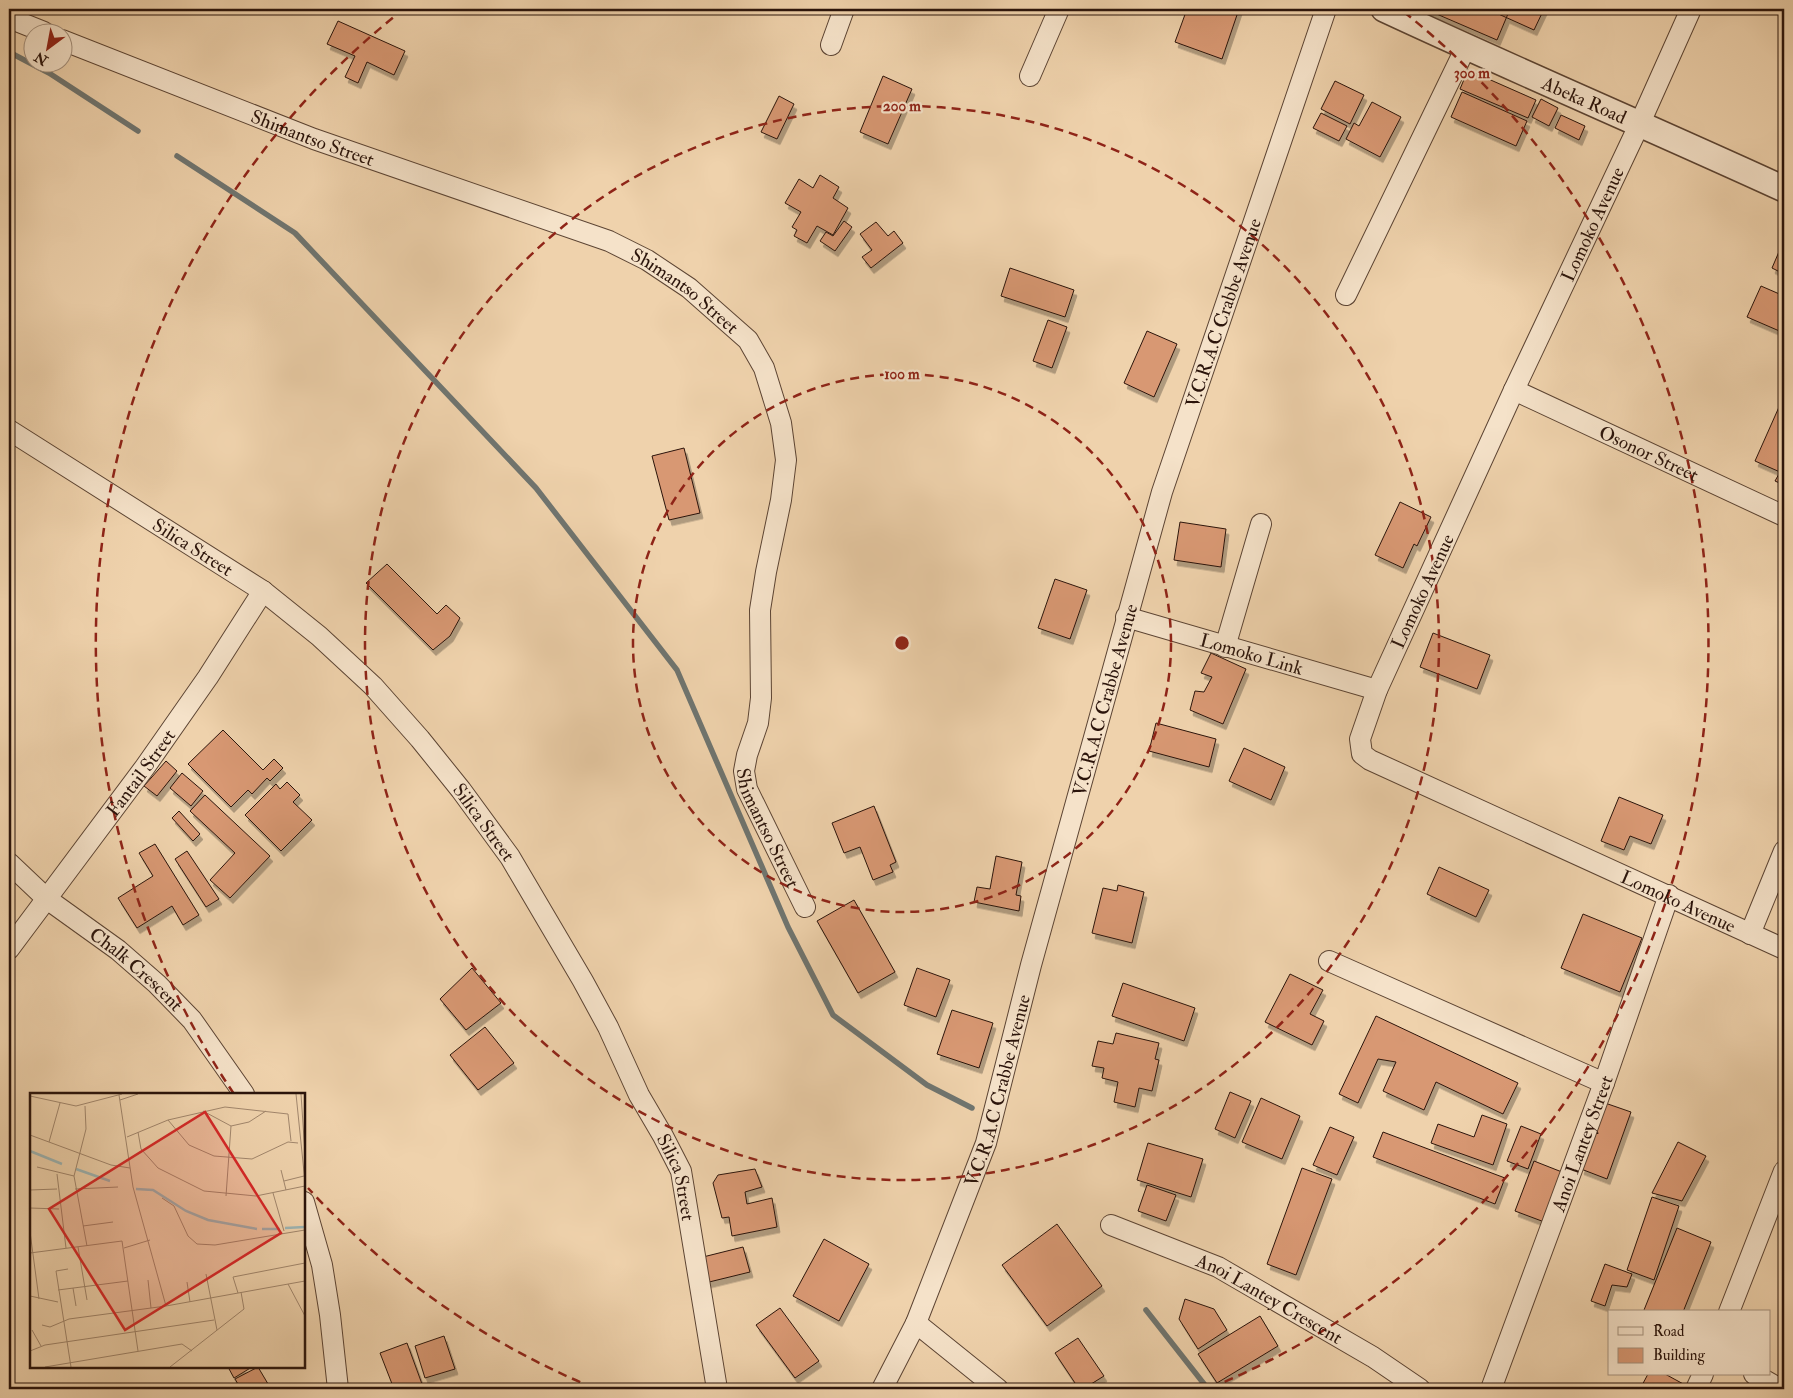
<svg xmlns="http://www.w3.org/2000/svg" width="1793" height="1398" font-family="'IM FELL Double Pica',serif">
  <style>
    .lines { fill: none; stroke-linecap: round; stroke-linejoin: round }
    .stream { stroke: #6f7570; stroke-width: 5.5 }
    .building { fill: #d89873; stroke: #2b140b; filter: url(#shadow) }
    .minor-casing { stroke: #5c4433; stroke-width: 22 }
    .tertiary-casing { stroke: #5c4433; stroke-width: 28 }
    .minor { stroke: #f5e2c9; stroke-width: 20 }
    .tertiary { stroke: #f5e2c9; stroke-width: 25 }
    .ring { fill: none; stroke: #8f2418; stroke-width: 2.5; stroke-dasharray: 9 6 }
    .labels { text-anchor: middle; stroke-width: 4.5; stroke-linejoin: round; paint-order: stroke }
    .street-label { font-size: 19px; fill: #2b140b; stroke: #f5e2c9 }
    .inset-river { fill: none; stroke: #9db5b4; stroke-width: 2.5 }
    .inset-road { fill: none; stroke: #a1866c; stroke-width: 1 }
    .view { fill: #d62828; fill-opacity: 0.15; stroke: #d62828; stroke-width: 2.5 }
    .inset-edge { fill: none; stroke: #2b140b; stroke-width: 2.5 }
    .centre { fill: #8f2418; stroke: #f5e2c9; stroke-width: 2.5 }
    .ring-label { font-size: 15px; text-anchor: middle; font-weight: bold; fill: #8f2418; stroke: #f5e2c9; stroke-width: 4.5; stroke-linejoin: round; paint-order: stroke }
  </style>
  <defs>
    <filter id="shadow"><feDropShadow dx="3" dy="5.5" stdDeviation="0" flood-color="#0004"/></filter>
  </defs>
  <rect width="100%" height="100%" fill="#efd2ac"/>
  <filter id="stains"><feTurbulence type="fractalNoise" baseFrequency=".004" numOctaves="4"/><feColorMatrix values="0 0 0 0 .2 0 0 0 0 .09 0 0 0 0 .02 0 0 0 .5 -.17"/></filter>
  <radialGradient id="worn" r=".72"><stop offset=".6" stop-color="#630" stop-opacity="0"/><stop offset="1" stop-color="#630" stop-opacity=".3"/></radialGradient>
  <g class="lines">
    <path class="stream" d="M9,52L49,73L138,131
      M177,156L295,233L536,488L677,670L788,927L833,1015L927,1085L972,1108
      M1146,1310L1208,1389"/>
  </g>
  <path class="building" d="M1187,9H1239L1222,59L1175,42Z
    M1425,9H1510L1497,40Z
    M1495,9H1544L1534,30L1494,12Z
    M338,21L405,51L394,75L367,62L358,83L345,77L355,56L327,44Z
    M1468,70L1536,100L1528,118L1460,89Z
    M883,76L912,89L888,144L860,132Z
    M1335,81L1364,95L1350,124L1321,109Z
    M1462,92L1527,121L1516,146L1451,117Z
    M779,96L794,104L777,139L761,132Z
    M1541,99L1558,108L1549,126L1532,117Z
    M1372,102L1401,117L1380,157L1346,139L1354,123L1359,126Z
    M1321,113L1347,126L1339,141L1313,128Z
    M1561,115L1585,126L1579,140L1555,128Z
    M820,175L839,187L833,198L848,208L833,235L817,226L807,243L794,236L797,230L792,227L801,212L785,203L799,179L813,188Z
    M844,221L852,227L835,251L820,241L826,232L833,236Z
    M876,222L888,236L894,231L903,243L871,268L862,257L872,250L860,234Z
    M1784,240V274L1772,268Z
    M1010,268L1074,290L1065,317L1001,296Z
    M1761,286L1784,296V333L1747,317Z
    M1048,320L1067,327L1052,368L1033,361Z
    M1147,331L1177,344L1154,397L1124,383Z
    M1779,407L1784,409V485L1775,481L1780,472L1755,461Z
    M684,448L700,513L669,520L652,456Z
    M1400,502L1431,517L1417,546L1414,544L1403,568L1375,555Z
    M1180,522L1226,529L1221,567L1174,560Z
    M387,564L437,614L446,605L460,618L450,636L433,650L366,583Z
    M1055,579L1087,590L1070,639L1038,628Z
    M1433,633L1490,655L1477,689L1420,667Z
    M1211,653L1246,669L1223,724L1190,710L1195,691L1204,692L1212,677L1201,673Z
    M1156,723L1216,739L1209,767L1149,751Z
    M223,730L263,770L274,759L283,768L270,781L267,778L252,794L248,790L231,807L188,764Z
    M1244,748L1285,767L1271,800L1229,781Z
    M166,761L177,771L157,796L144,786Z
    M182,773L203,791L191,806L170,788Z
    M287,782L300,795L293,802L312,820L281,851L245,815L276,784L280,789Z
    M205,795L270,856L230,898L210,880L235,853L190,811Z
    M1619,797L1663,815L1651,844L1630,836L1624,850L1601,841Z
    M874,806L896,862L890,865L893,872L873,880L860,847L844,853L832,823Z
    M179,811L200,834L193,841L172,818Z
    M155,844L199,915L183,925L172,906L137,928L118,898L153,876L139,853Z
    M187,851L219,899L206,907L175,859Z
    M996,856L1022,862L1016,895L1021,896L1019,911L974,902L977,887L990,889Z
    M1439,867L1489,890L1476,917L1427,894Z
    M1118,885L1144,892L1132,943L1092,933L1103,888L1117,891Z
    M854,900L895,972L858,993L817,921Z
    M1583,914L1642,938L1620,992L1561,968Z
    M472,968L501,1003L466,1030L440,999Z
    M917,968L950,980L936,1017L904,1005Z
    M1290,974L1323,990L1310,1014L1324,1021L1312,1045L1265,1022Z
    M1123,983L1195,1008L1184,1041L1112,1016Z
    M952,1010L993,1023L979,1068L937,1054Z
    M1376,1016L1518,1083L1503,1114L1436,1082L1424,1110L1383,1091L1396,1062L1378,1059L1358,1103L1339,1094Z
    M485,1027L514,1063L478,1090L450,1055Z
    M1116,1033L1159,1043L1155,1059L1159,1060L1152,1091L1139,1088L1135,1107L1114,1102L1118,1082L1102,1078L1104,1068L1092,1066L1098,1041L1113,1044Z
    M1230,1092L1251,1101L1235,1138L1215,1129Z
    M1261,1098L1300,1116L1282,1159L1242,1142Z
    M1605,1103L1631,1112L1607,1179L1581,1169Z
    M1482,1115L1507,1124L1493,1165L1431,1143L1438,1124L1474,1137Z
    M1521,1126L1541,1134L1528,1169L1507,1161Z
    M1330,1127L1354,1137L1337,1175L1313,1165Z
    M1383,1132L1505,1178L1495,1204L1373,1157Z
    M1678,1142L1706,1156L1682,1201L1652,1193Z
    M1148,1143L1203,1159L1191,1197L1137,1180Z
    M1534,1161L1567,1174L1547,1223L1515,1211Z
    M1302,1168L1332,1179L1296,1275L1267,1264Z
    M755,1169L762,1187L745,1192L747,1204L772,1198L777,1227L732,1236L729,1217L722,1218L713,1183L718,1175Z
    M1147,1185L1176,1195L1166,1221L1138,1211Z
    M1652,1197L1679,1206L1654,1280L1627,1270Z
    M1057,1224L1102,1286L1047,1326L1002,1265Z
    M1677,1228L1711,1242L1683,1312H1648L1644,1310Z
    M824,1239L869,1264L839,1321L793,1296Z
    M743,1247L750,1272L705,1283L699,1258Z
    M1605,1264L1632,1274L1627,1287L1612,1285L1605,1306L1591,1301Z
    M1185,1299L1214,1309L1227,1330L1198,1349L1179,1319Z
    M780,1308L819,1361L795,1378L756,1325Z
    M1260,1316L1278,1346L1217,1383L1198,1354Z
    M444,1336L455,1369L425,1378L415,1346Z
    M1078,1338L1104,1376L1083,1389H1079L1055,1353Z
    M407,1343L422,1384L409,1389H394L380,1353Z
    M228,1367H252L234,1378Z
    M258,1367L271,1389H241L235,1379Z
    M1648,1374H1665L1687,1386L1685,1389H1640Z"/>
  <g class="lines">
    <defs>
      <g id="minor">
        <path id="s1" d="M1691,9L1640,123L1514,390L1377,690L1360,739L1362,754L1370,760L1784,949"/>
        <path d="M9,18L44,32"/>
        <path id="s2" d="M62,40L314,139L609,241L647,260L689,288L748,340L764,368L781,423L786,460L781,500L766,572L760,610L761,698L758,723L747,755L744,771L747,789L805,907"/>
        <path d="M831,45L844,9"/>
        <path d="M1030,76L1059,9"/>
        <path d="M1346,295L1466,47"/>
        <path id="s3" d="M1514,390L1784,516"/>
        <path id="s4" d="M9,430L263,591L319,636L373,686L420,739L461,790L510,857L583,981L608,1027L639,1095L663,1136L681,1171L717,1389"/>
        <path id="s5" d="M1126,617L1377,690"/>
        <path d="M1225,647L1261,524"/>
        <path id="s6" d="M9,863L47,899L118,950L157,984L192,1020L244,1094"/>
        <path d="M1750,934L1784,851"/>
        <path id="s7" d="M9,949L145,767L208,677L263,591"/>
        <path d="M1329,961L1604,1083"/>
        <path d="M304,1202L322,1265L330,1315L338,1389"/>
        <path id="s8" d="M1111,1225L1218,1267L1373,1357L1420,1389"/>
        <path d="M1729,1312L1784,1171"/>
        <path d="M916,1323L998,1389"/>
        <path d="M1754,1374L1780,1389"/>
        <path id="s9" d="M882,1389L916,1323L986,1143L1031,965L1162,492L1326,9"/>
        <path id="s10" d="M1491,1389L1604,1083L1669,895"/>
        <path d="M1696,1389L1703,1374"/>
      </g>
      <g id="tertiary">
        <path id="s11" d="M1384,9C1517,71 1651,128 1784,189"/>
      </g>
    </defs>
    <use href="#minor" class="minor-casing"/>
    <use href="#tertiary" class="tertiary-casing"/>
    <use href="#minor" class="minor"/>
    <use href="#tertiary" class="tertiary"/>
  </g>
  <g class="ring">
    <circle cx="902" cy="643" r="269"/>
    <circle cx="902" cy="643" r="537"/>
    <path d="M594 1388A806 806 0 0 1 308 1188M234 1094A806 806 0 0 1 400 12M1404 12A806 806 0 0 1 1210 1388"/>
  </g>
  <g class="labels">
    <g class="street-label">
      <text dy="7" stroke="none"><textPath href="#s11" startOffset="220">Abeka Road</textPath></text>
      <text dy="7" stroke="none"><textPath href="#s2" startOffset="269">Shimantso Street</textPath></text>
      <text transform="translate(1592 224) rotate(-65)" y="7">Lomoko Avenue</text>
      <text dy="7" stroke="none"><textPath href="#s2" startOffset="674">Shimantso Street</textPath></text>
      <text dy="7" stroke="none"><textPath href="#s9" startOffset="1131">V.C.R.A.C Crabbe Avenue</textPath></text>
      <text dy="7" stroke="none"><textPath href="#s3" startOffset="149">Osonor Street</textPath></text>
      <text dy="7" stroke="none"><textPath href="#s4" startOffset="218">Silica Street</textPath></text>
      <text transform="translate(1422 591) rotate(-65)" y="7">Lomoko Avenue</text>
      <text dy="7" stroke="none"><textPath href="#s5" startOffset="131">Lomoko Link</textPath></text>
      <text dy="7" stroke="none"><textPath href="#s9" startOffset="726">V.C.R.A.C Crabbe Avenue</textPath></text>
      <text dy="7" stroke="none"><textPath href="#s7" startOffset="220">Fantail Street</textPath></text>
      <text dy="7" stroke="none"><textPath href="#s4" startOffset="622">Silica Street</textPath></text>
      <text dy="7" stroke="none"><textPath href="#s2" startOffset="1259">Shimantso Street</textPath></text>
      <text dy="7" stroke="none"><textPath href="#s1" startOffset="1166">Lomoko Avenue</textPath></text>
      <text dy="7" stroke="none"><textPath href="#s6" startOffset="166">Chalk Crescent</textPath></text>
      <text dy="7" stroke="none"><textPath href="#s9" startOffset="321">V.C.R.A.C Crabbe Avenue</textPath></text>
      <text dy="7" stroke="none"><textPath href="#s10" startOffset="262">Anoi Lantey Street</textPath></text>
      <text dy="7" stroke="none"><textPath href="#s4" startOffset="1028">Silica Street</textPath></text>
      <text dy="7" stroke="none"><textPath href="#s8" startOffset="175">Anoi Lantey Crescent</textPath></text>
    </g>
  </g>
  <g transform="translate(30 1093)">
    <rect width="275" height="275" fill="#efd2ac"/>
    <path class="inset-river" d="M0,58L32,71M46,76L80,88M106,96L123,97L156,118L178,127L227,136M255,135L275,134M232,136H250"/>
    <path class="inset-road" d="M266,1L275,89M271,1L275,61M89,2L103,94L136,213M0,3L46,13L92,1M90,7L108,1M55,13L56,36L44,83L57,153M173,18L201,33L219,29L236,18M138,27L159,52L184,63L222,66L258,49L268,50M108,39L111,56L128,75L174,98L226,103L275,93M0,42L81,72L100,75M97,44L138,27L195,14L258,21L261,48M19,49L30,10M7,74L44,83M251,77L256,97M27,81L36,155M254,88L274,83M45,96L88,94M0,97L27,96M243,100L254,138M196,103L201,33M132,105L144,113L158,143L167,151L185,152L275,137M0,115L29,116M53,133L83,129M0,139L9,206M48,154L57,207M94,155L120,147M0,160L92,148L108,258M38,176L26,178L41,274M176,181L187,237M118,187L121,215M157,189L160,209M258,191L275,223M43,195L46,213M28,197L98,188M208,200L203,184L275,170M0,203L28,209M12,232L20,234L39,226L136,213L275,188M2,237L11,253M0,258L15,252L184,227M15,274L152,251L162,258M140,274L214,216L211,199"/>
    <path class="view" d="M175,19L251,140L95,237L19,116Z"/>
    <rect width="275" height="275" class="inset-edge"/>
  </g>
  <circle cx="902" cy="643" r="8" class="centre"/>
  <g class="ring-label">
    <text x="1472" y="78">300 m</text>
    <text x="902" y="111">200 m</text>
    <text x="902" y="379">100 m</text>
  </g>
  <rect width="1793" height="1398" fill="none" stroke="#efd2ac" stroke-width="30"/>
  <rect x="10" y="10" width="1773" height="1378" fill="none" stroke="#2b140b" stroke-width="2.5"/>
  <rect x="15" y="15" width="1763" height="1368" fill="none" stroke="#2b140b"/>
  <rect x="1608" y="1310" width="162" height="65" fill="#f5e2c9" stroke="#a4907d"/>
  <rect x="1618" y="1327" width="25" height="8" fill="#f5e2c9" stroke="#a4907d"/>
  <text x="1653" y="1336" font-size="15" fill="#2b140b">Road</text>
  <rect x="1618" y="1348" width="25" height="15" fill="#d89873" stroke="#a4907d"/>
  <text x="1653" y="1360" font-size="15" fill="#2b140b">Building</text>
  <g transform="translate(48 48) rotate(212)"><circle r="24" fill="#f5e2c9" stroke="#a4907d"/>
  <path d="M0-4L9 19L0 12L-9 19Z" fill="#8f2418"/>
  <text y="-8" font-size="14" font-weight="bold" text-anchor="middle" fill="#2b140b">N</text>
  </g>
  <rect width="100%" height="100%" filter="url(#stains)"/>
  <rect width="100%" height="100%" fill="url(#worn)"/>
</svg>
